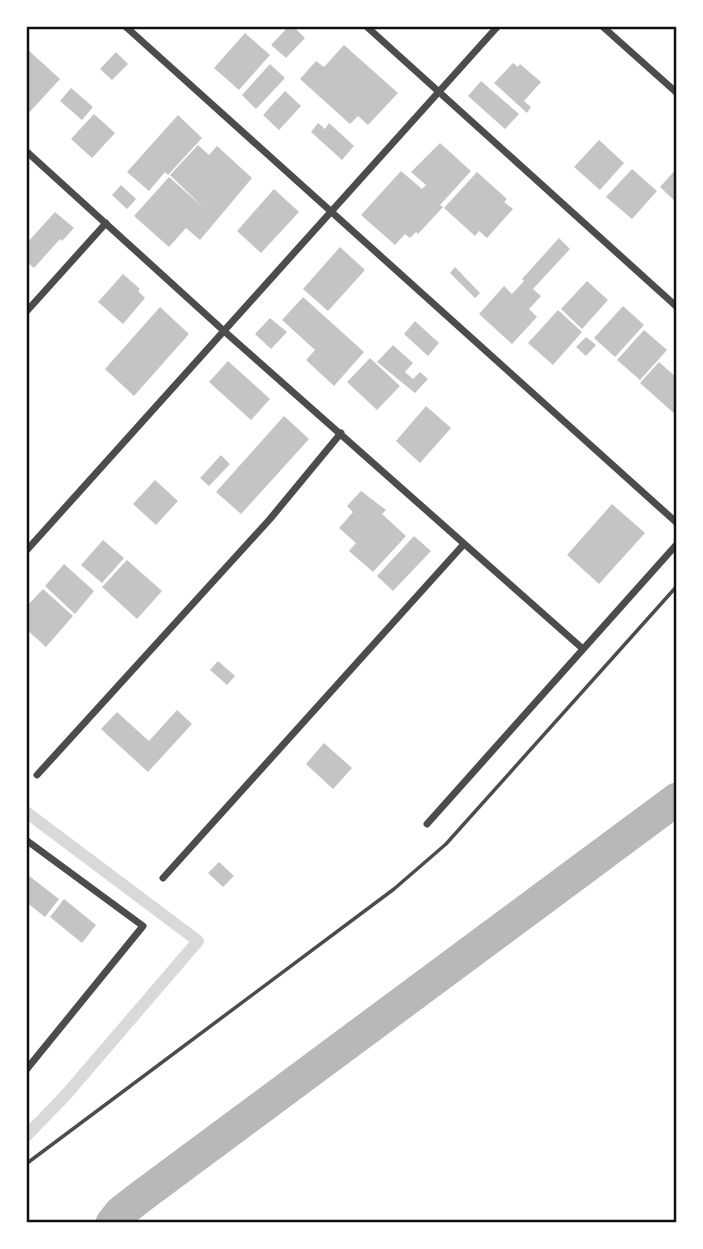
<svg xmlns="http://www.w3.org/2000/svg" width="703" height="1249" font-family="Overpass,sans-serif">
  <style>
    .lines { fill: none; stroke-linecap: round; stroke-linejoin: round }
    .canal { stroke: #d9d9d9; stroke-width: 12 }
    .taxiway { stroke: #b8b8b8; stroke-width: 33 }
    .building { fill: #c4c4c4 }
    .service { stroke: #4c4c4c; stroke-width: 3.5 }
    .minor { stroke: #4c4c4c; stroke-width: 7 }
    .neatline { fill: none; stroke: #111; stroke-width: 2.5 }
  </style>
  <rect width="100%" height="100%" fill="#fff"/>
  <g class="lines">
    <path class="canal" d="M26,812L198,941L64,1097L26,1136"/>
    <path class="taxiway" d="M112,1223L120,1213L139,1198L677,799"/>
  </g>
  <path class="building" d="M289,26H293L305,38L286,58L271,45Z
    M245,33L270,55L239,90L214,68Z
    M344,45L398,93L368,125L358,116L350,124L300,79L316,61L324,67Z
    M26,48L60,79L26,116Z
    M116,52L128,64L112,80L100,69Z
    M513,63L518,67L520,64L541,82L524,101L531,107L527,113L494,83Z
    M270,64L285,78L256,109L242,95Z
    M481,81L519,114L505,129L468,96Z
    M71,88L93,107L82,120L60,101Z
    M285,91L301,106L279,130L263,115Z
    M94,114L115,133L92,158L71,139Z
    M178,115L202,138L168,175L165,172L149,191L127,172Z
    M318,123L325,129L329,123L354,146L342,160L311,132Z
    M599,140L624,163L600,190L574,167Z
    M440,143L471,171L440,205L443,207L418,234L416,232L410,238L405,234L395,245L361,215L401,171L422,189L426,185L411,172Z
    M198,145L209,155L217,146L252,178L200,240L186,228L169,247L134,216L169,177L204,208L170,175Z
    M677,168V203L660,187Z
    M632,169L657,191L632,219L606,197Z
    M477,172L507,199L504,202L513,209L487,238L479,231L475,236L444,208Z
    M121,185L136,199L127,209L112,195Z
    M274,189L299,212L261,253L237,231Z
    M55,212L74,228L62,241L60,239L34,268L26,261V244Z
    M559,238L570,249L533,289L541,296L529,309L537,317L512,344L479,314L504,286L512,294L524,281L522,279Z
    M340,247L365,270L328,311L303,289Z
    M455,267L480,293L475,298L450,273Z
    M123,274L140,289L138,291L145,298L123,324L98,302Z
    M587,281L608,300L582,329L561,309Z
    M303,297L364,352L334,386L306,360L315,350L282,320Z
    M623,306L644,325L615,357L594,338Z
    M160,307L189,334L134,396L105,369Z
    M558,310L582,332L553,365L528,343Z
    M270,318L287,332L271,349L255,334Z
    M415,321L439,343L428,356L404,334Z
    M644,330L667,350L640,380L617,360Z
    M586,337L596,345L586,356L576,347Z
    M393,345L413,363L405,372L413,379L420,372L428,379L415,393L377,362Z
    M370,358L400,386L377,410L347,382Z
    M228,361L270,399L251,420L209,382Z
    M659,362L677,378V416L640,383Z
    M426,406L451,428L420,463L396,441Z
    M284,416L309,439L241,514L216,492Z
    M221,455L230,464L209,486L200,478Z
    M155,480L178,501L156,525L133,504Z
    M361,491L386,510L382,514L406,536L373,572L349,551L356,543L339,528L353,512L347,506Z
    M612,504L645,533L599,584L567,555Z
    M414,536L431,551L393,591L377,576Z
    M103,540L124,558L102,583L81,565Z
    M127,560L162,591L137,619L102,587Z
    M64,564L94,591L75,614L45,586Z
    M43,589L73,616L46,647L26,629V607Z
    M218,661L235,676L227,685L210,670Z
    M177,710L192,724L148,772L101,729L117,712L149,741Z
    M324,743L352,768L333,789L306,764Z
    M219,862L234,876L223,887L208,873Z
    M28,875L59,899L45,917L26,902V878Z
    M64,899L96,925L82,943L50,917Z"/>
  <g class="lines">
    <path class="service" d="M26,1164L394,889L446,844L677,586"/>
    <path class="minor" d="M125,26L677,523
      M366,26L677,307
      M602,26L677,93
      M26,151L224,331L583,649
      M26,312L106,223
      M26,551L498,26
      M37,775L270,519L341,433
      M427,824L677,544
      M26,840L143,926L26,1070
      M163,878L464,544"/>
  </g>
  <rect width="703" height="1249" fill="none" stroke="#ffffff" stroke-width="56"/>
  <rect x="28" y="28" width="647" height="1193" class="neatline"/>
</svg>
